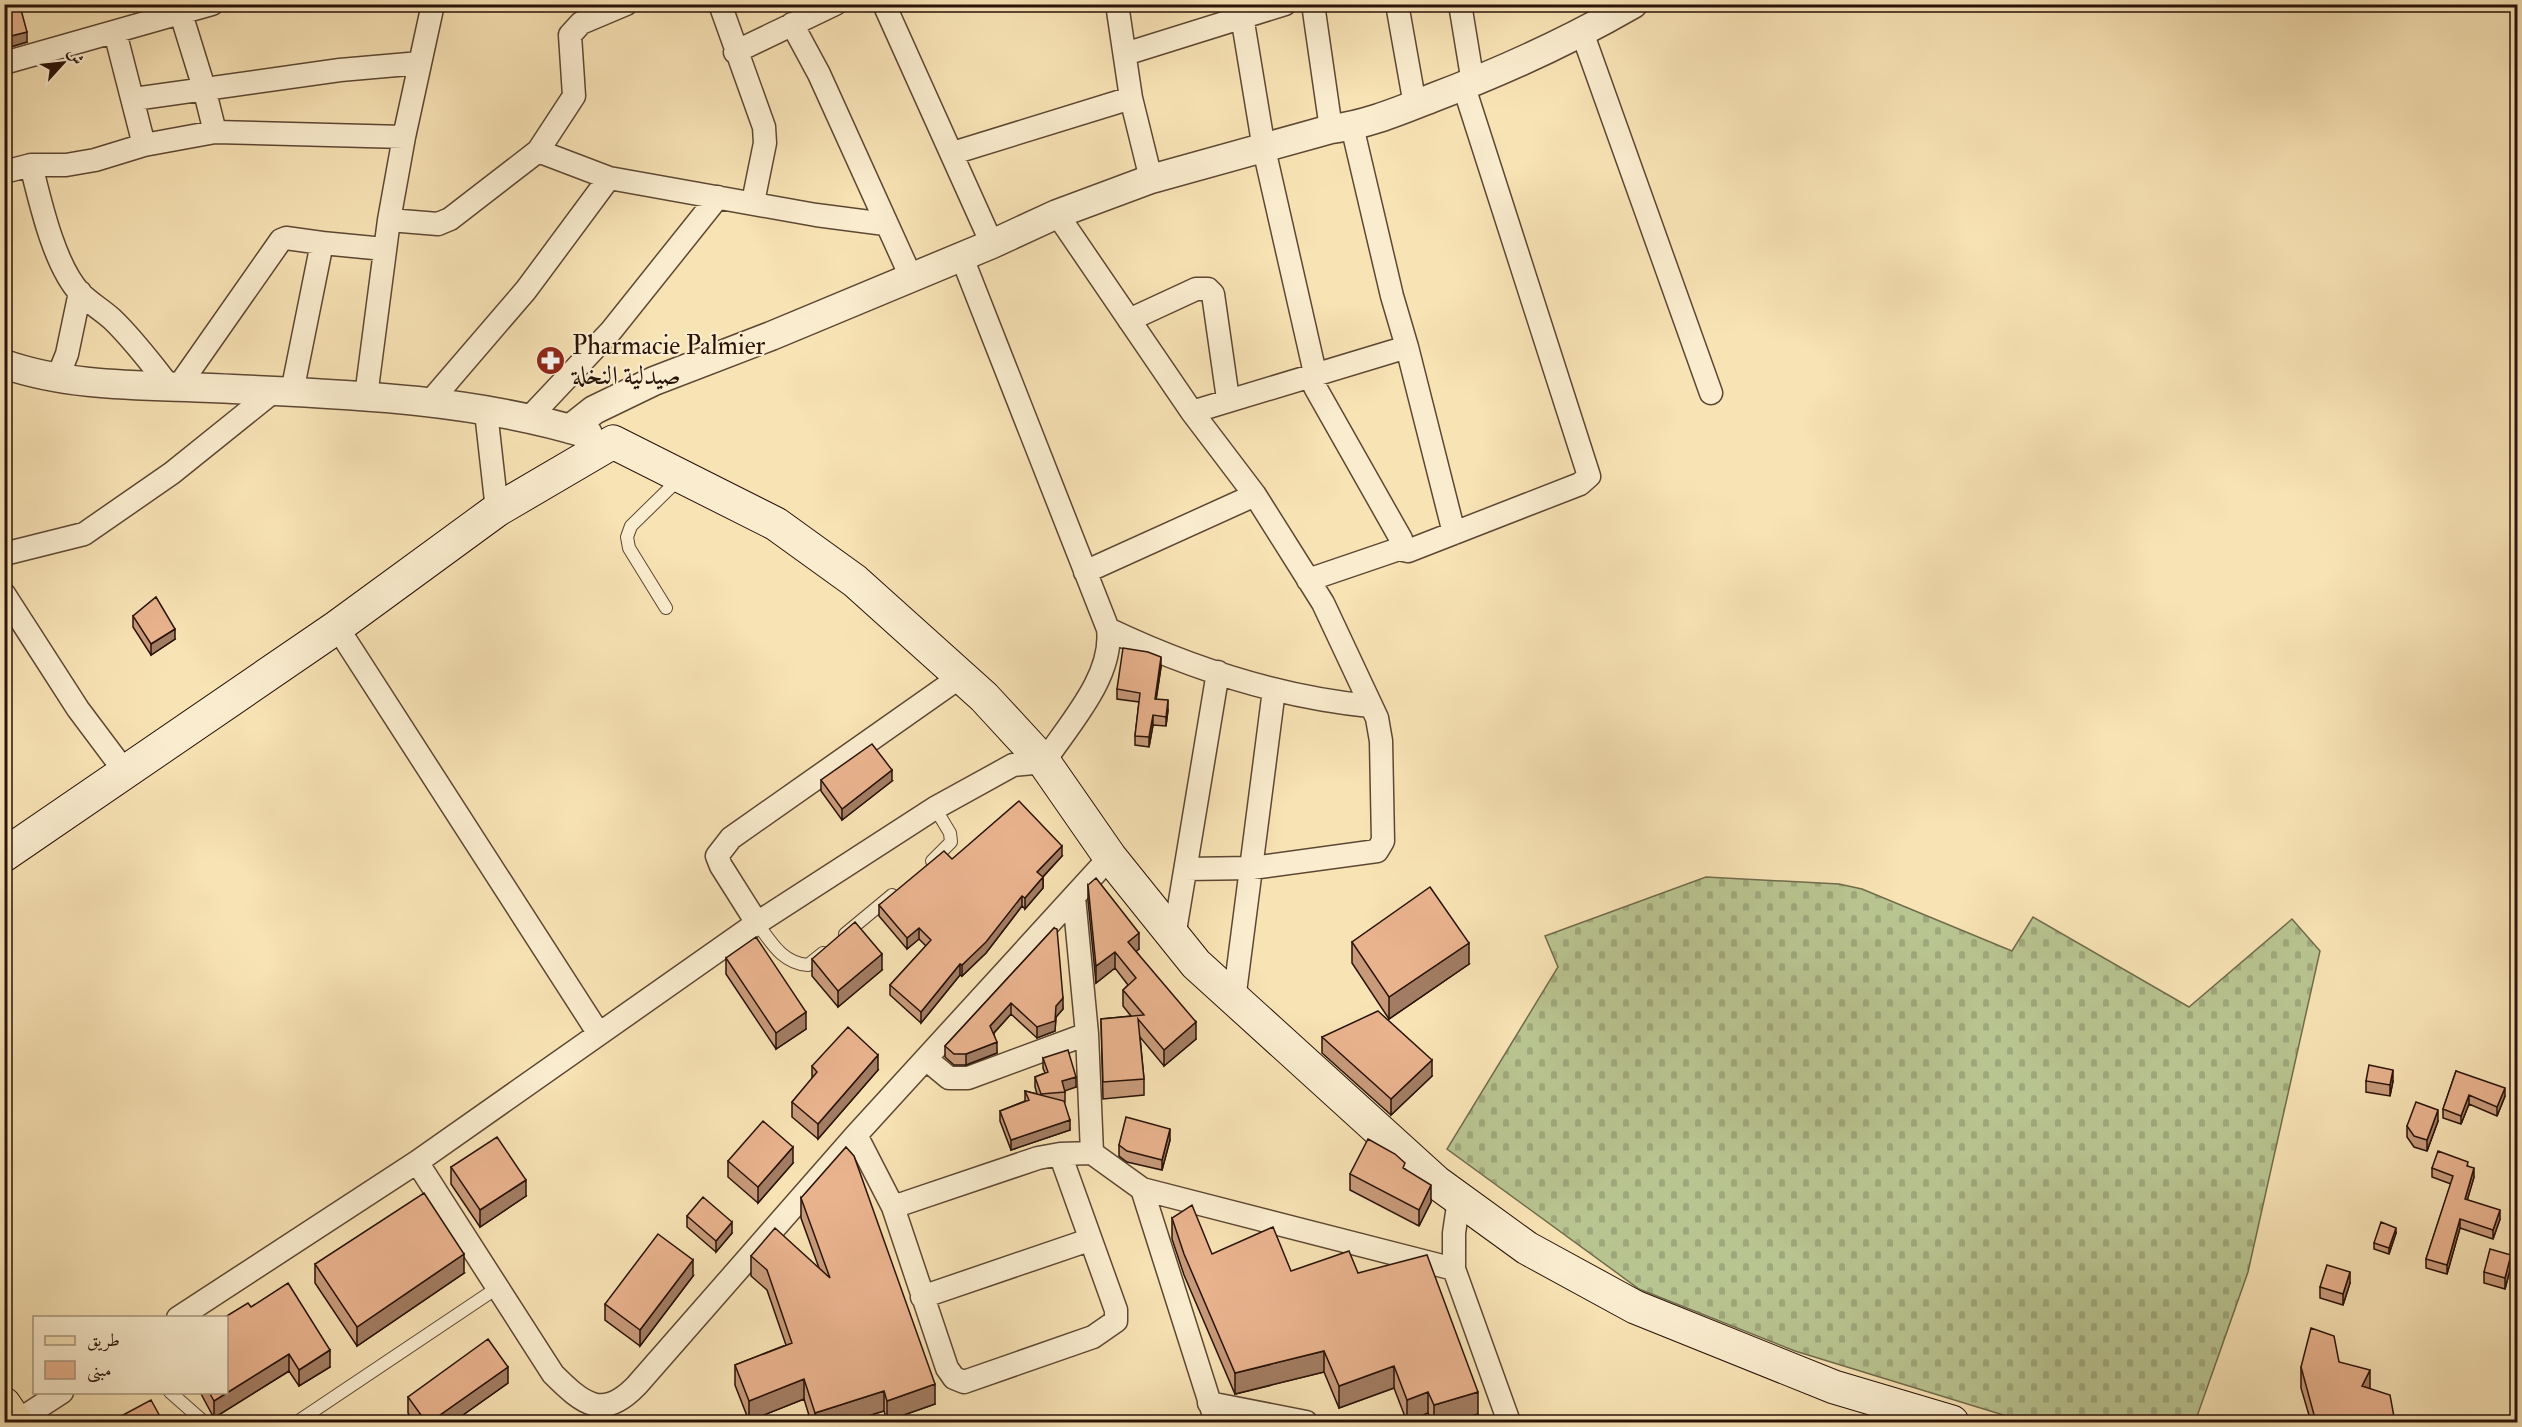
<svg xmlns="http://www.w3.org/2000/svg" width="2522" height="1427" font-family="'IM FELL Double Pica',Amiri,serif">
  <style>
    .cemetery { fill: url(#cemetery-stones); stroke: #716c4c; stroke-width: 1.5 }
    .lines { fill: none; stroke-linecap: round; stroke-linejoin: round }
    .service-casing { stroke: #5d4733; stroke-width: 14 }
    .minor-casing { stroke: #5d4733; stroke-width: 25 }
    .tertiary-casing { stroke: #5d4733; stroke-width: 31 }
    .secondary-casing { stroke: #291308; stroke-width: 35 }
    .primary-casing { stroke: #291308; stroke-width: 35 }
    .service { stroke: #faedcf; stroke-width: 12 }
    .minor { stroke: #faedcf; stroke-width: 22 }
    .tertiary { stroke: #faedcf; stroke-width: 28 }
    .secondary { stroke: #faedcf; stroke-width: 33 }
    .primary { stroke: #f8e3b5; stroke-width: 33 }
    .wall { fill: #c89a7a; stroke: #291308; stroke-width: 1.5 }
    .shaded-wall { fill: #a37d63; stroke: #291308; stroke-width: 1.5 }
    .building { fill: #e9b38e; stroke: #291308; stroke-width: 1.5 }
    .labels { text-anchor: middle; stroke-width: 4.5; stroke-linejoin: round; paint-order: stroke }
    .poi-label { font-size: 26px; fill: #291308; stroke: #faedcf; text-anchor: start }
  </style>
  <defs>
    <pattern id="cemetery-stones" width="16" height="16" patternUnits="userSpaceOnUse" patternTransform="scale(1.5)"><rect width="16" height="16" fill="#b9c591"/><path d="M2 7V4a2 2 0 0 1 4 0v3zM10 15v-3a2 2 0 0 1 4 0v3z" fill="#9fa87c"/></pattern>
  </defs>
  <rect width="100%" height="100%" fill="#f8e3b5"/>
  <filter id="stains"><feTurbulence type="fractalNoise" baseFrequency=".00333" numOctaves="4"/><feColorMatrix values="0 0 0 0 .2 0 0 0 0 .09 0 0 0 0 .02 0 0 0 .5 -.17"/></filter>
  <radialGradient id="worn" r=".72"><stop offset=".6" stop-color="#630" stop-opacity="0"/><stop offset="1" stop-color="#630" stop-opacity=".3"/></radialGradient>
  <path class="cemetery" d="M1706,877L1839,884L1862,889L2012,951L2033,917L2189,1007L2292,919L2320,951L2248,1272L2195,1422H2026L1795,1351L1639,1289L1447,1149L1558,967L1545,936Z"/>
  <g class="lines">
    <defs>
      <path id="service" d="M666,608L629,548L627,537L631,526L679,479
        M932,861L951,842L950,833L935,808
        M757,923C771,942 782,963 808,965L823,953
        M845,934L892,895
        M170,1392L204,1422
        M297,1422L497,1288"/>
      <path id="minor" d="M178,4L204,88L215,132
        M720,4L764,127L765,143L753,202
        M884,4L992,244
        M1117,4L1131,98L1151,179
        M1240,4L1264,149L1315,373V387L1401,539L1399,549L1308,580
        M1313,4L1331,129
        M1397,4L1415,105
        M1460,4L1473,83
        M792,24L819,74L911,277
        M115,32L144,145
        M1582,32L1711,393
        M735,52L835,4
        M1125,54L1285,4
        M4,63L212,4
        M134,99L340,70L420,63
        M538,151L609,178L816,215L885,224
        M953,153L1131,98
        M31,165C40,201 54,265 80,293C90,303 102,310 112,319C133,339 151,363 169,386
        M4,172L31,165H66L95,160L144,145L215,132L404,137
        M1057,214L1192,412L1255,495L1323,603L1377,718L1381,741L1383,841L1377,851L1252,868L1186,869
        M389,220L438,224L450,219L538,151L574,96L570,35L581,23L626,4
        M1129,320L1196,289H1208L1213,294L1228,399
        M1407,347L1454,533
        M57,379L67,354L80,292
        M178,387L281,240L286,238L322,243
        M292,392L322,243L384,249
        M366,396L389,220L404,137L433,4
        M429,403L526,290L609,178
        M486,412L497,510
        M1192,412L1407,347L1392,296L1352,126
        M529,418L611,331L718,197
        M1399,549L1408,551L1580,484L1589,476L1464,87
        M4,554L84,534L172,473L274,391
        M1085,572L1255,495
        M4,594L78,709L126,773
        M337,627L599,1034
        M1108,629C1190,668 1279,697 1370,706
        M1074,897L1087,1034L1092,1153
        M757,923L721,866L717,856L731,838L960,677
        M1174,937L1218,672
        M1234,1000L1274,690
        M926,1059L949,1078H968L1087,1034
        M856,1135L893,1207L947,1368L954,1378L964,1382L1093,1337L1116,1321V1310L1060,1154
        M417,1162L553,1374C583,1404 603,1421 637,1385L856,1135L1110,857
        M1142,1189L1216,1422
        M1459,1199L1454,1233V1269L1509,1422
        M893,1207L1038,1158L1060,1154L1092,1153L1142,1189L1454,1269
        M922,1297L1089,1240
        M178,1318L417,1162L757,923L935,808L1013,765L1044,762C1069,724 1114,676 1108,629L961,255
        M1209,1403L1306,1422
        M16,1422L62,1392"/>
      <path id="tertiary" d="M4,364C69,387 143,385 211,388C337,394 467,397 588,434
        M570,429L594,410L654,381L771,336L992,244L1057,214L1151,179L1331,129C1366,125 1399,111 1432,98C1501,72 1569,41 1633,4"/>
      <path id="secondary" d="M4,855L337,627L497,510L613,442L776,524L855,581L984,697L1044,762L1110,857L1196,964L1436,1182L1527,1248L1635,1307L1834,1387L1952,1422"/>
      <path id="primary" d="M4,1404L16,1422"/>
    </defs>
    <use href="#service" class="service-casing"/>
    <use href="#minor" class="minor-casing"/>
    <use href="#tertiary" class="tertiary-casing"/>
    <use href="#secondary" class="secondary-casing"/>
    <use href="#primary" class="primary-casing"/>
    <use href="#service" class="service"/>
    <use href="#minor" class="minor"/>
    <use href="#tertiary" class="tertiary"/>
    <use href="#secondary" class="secondary"/>
    <use href="#primary" class="primary"/>
  </g>
  <path class="wall" d="M4,10L27,42L7,48L4,39Z
    M133,616L175,639L151,655L133,627Z
    M1161,667L1156,699L1168,710L1166,726L1153,725L1149,747L1135,745V736L1139,702L1117,699V689Z
    M821,780L892,781L842,820L821,791Z
    M1062,856L1043,877V888L1025,909L1022,906L986,953L962,976L960,975L921,1023L890,995V985L926,946L919,939L907,949L879,916V905L952,859Z
    M1088,885L1139,949L1136,951L1196,1039L1164,1066L1140,1037L1144,1079V1095L1103,1099L1101,1019L1131,1016L1123,1006V990L1128,985L1115,968L1096,983L1088,901Z
    M1054,928L1063,1009L1056,1017L1055,1031L1037,1038L1011,1014L994,1033L997,1053L966,1065H954L945,1057V1046Z
    M1352,942L1469,964L1389,1019L1352,963Z
    M726,958L806,1029L776,1049L726,974Z
    M812,959L882,970L838,1007L812,976Z
    M1322,1037L1432,1076L1391,1115L1322,1053Z
    M1043,1058L1076,1087L1065,1090V1102H1064L1070,1130L1011,1150L1000,1121V1111L1025,1101V1091L1037,1094L1035,1087V1077L1045,1073L1043,1068Z
    M812,1066L878,1070L818,1139L792,1117V1102L812,1079Z
    M2456,1071L2505,1096L2497,1116L2469,1104L2461,1124L2443,1118V1109Z
    M2366,1081H2393L2390,1096L2366,1092Z
    M2438,1121L2427,1151L2414,1147L2407,1137V1126Z
    M1170,1140L1162,1170L1127,1162L1119,1156V1145Z
    M728,1161L793,1163L758,1203L728,1177Z
    M2468,1166L2474,1177L2467,1200L2500,1219L2493,1239L2460,1228L2447,1274L2426,1268V1259L2451,1184L2432,1177V1168Z
    M2517,1166V1202L2511,1199V1187Z
    M451,1167L526,1196L480,1227L451,1184Z
    M1405,1169L1431,1202L1419,1226L1350,1190V1174Z
    M801,1198L935,1404L887,1421L884,1411L848,1422H811L804,1399L749,1421L735,1385V1365L786,1345L767,1290L751,1276V1256L819,1268L801,1218Z
    M687,1216L732,1233L716,1252L687,1227Z
    M1172,1218L1212,1254L1291,1271L1358,1273L1478,1414L1449,1422H1432L1428,1413L1407,1422L1394,1388L1339,1408L1324,1372L1235,1394L1184,1275L1172,1239Z
    M2396,1233L2389,1254L2374,1249V1243Z
    M315,1264L464,1273L357,1346L315,1283Z
    M2511,1266L2505,1289L2484,1283V1272Z
    M693,1276L640,1346L605,1320V1304Z
    M2350,1283L2343,1305L2320,1298V1287Z
    M251,1307L330,1367L299,1386L289,1371L214,1418L200,1392H226Z
    M2517,1341V1370L2514,1369V1355Z
    M2339,1362L2370,1389L2395,1422H2311L2301,1388V1367Z
    M508,1383L453,1422H414L408,1413V1397Z"/>
  <path class="shaded-wall" d="M27,32V42L7,48V37Z
    M175,629V639L151,655V644Z
    M1161,657V667L1155,708V699Z
    M1168,700V710L1166,726V717Z
    M1153,715V725L1149,747V737Z
    M892,770V781L842,820V809Z
    M1062,846V856L1037,883V872Z
    M1043,877V888L1025,909V898Z
    M1022,896V906L986,953L962,976V965Z
    M919,928V939L907,949V938Z
    M1139,933V949L1128,958V942Z
    M1469,943V964L1389,1019V997Z
    M1115,952V968L1096,983V966Z
    M882,954V970L838,1007V991Z
    M960,964V975L921,1023V1012Z
    M1063,998V1009L1056,1017L1055,1031L1037,1038V1027Z
    M1011,1003V1014L990,1037V1026Z
    M806,1012V1029L776,1049V1033Z
    M1196,1022V1039L1164,1066V1050Z
    M997,1042V1053L966,1065V1054Z
    M878,1055V1070L818,1139V1124Z
    M1432,1060V1076L1391,1115V1099Z
    M2393,1070V1081L2390,1096V1085Z
    M1076,1077V1087L1062,1092V1081Z
    M2505,1088V1096L2497,1116V1107Z
    M2469,1095V1104L2461,1124V1116Z
    M2438,1110V1121L2427,1151V1140Z
    M1070,1120V1130L1011,1150V1140Z
    M1170,1129V1140L1162,1170V1160Z
    M793,1147V1163L758,1203V1187Z
    M2474,1168V1177L2465,1208V1199Z
    M526,1180V1196L480,1227V1210Z
    M1431,1185V1202L1419,1226V1210Z
    M2500,1210V1219L2493,1239V1230Z
    M2460,1219V1228L2447,1274V1265Z
    M732,1222V1233L716,1252V1241Z
    M2396,1228V1233L2389,1254V1248Z
    M464,1254V1273L357,1346V1327Z
    M2511,1255V1266L2505,1289V1278Z
    M693,1260V1276L640,1346V1330Z
    M2350,1272V1283L2343,1305V1294Z
    M330,1350V1367L299,1386V1370Z
    M1324,1351V1372L1235,1394V1373Z
    M289,1354V1371L214,1418V1401Z
    M1394,1366V1388L1339,1408V1386Z
    M508,1367V1383L453,1422H430Z
    M2370,1370V1391L2362,1386Z
    M804,1379V1399L749,1421V1401Z
    M935,1384V1404L887,1421V1401Z
    M884,1391V1411L848,1422H815V1413Z
    M1428,1392V1413L1407,1422V1400Z
    M1478,1392V1414L1449,1422H1434V1405Z"/>
  <path class="building" d="M20,6L27,32L7,37L4,28V10Z
    M156,597L175,629L151,644L133,616Z
    M1123,648L1148,652L1161,657L1155,699L1168,700L1166,717L1153,715L1149,737L1135,736L1140,693L1117,689Z
    M872,744L892,770L842,809L821,780Z
    M1019,801L1062,846L1037,872L1043,877L1025,898L1022,896L986,942L962,965L960,964L921,1012L890,985L931,940L919,928L907,938L879,905L944,851L952,859Z
    M1096,878L1139,933L1128,942L1196,1022L1164,1050L1138,1019L1144,1079L1103,1082L1101,1019L1144,1015L1123,990L1136,978L1115,952L1096,966L1088,885Z
    M1430,887L1469,943L1389,997L1352,942Z
    M855,922L882,954L838,991L812,959Z
    M1054,928L1057,929L1063,998L1056,1006L1055,1021L1037,1027L1011,1003L990,1026L997,1042L966,1054H954L945,1046Z
    M756,937L806,1012L776,1033L726,958Z
    M1378,1011L1432,1060L1391,1099L1322,1037Z
    M848,1027L878,1055L818,1124L792,1102L817,1072L812,1066Z
    M1068,1050L1076,1077L1062,1081L1065,1092L1041,1094L1035,1077L1048,1072L1043,1058Z
    M2369,1065L2393,1070L2390,1085L2366,1081Z
    M2456,1071L2505,1088L2497,1107L2469,1095L2461,1116L2443,1109Z
    M1025,1091L1064,1101L1070,1120L1011,1140L1000,1111L1029,1100Z
    M2416,1102L2438,1110L2427,1140L2414,1136L2407,1126Z
    M1126,1117L1170,1129L1162,1160L1127,1151L1119,1145Z
    M763,1121L793,1147L758,1187L728,1161Z
    M497,1137L526,1180L480,1210L451,1167Z
    M1368,1139L1395,1154L1405,1163L1403,1168L1431,1185L1419,1210L1350,1174Z
    M846,1147L854,1156L935,1384L887,1401L884,1391L815,1413L804,1379L749,1401L735,1365L792,1343L767,1270L751,1256L775,1228L830,1278L801,1198Z
    M2438,1151L2468,1162L2467,1166L2474,1168L2465,1199L2500,1210L2493,1230L2460,1219L2447,1265L2426,1259L2453,1176L2432,1168Z
    M2517,1166V1189L2511,1187Z
    M424,1193L464,1254L357,1327L315,1264Z
    M703,1197L732,1222L716,1241L687,1216Z
    M1192,1205L1212,1254L1273,1227L1291,1271L1349,1251L1358,1273L1427,1255L1478,1392L1434,1405L1428,1392L1407,1400L1394,1366L1339,1386L1324,1351L1235,1373L1184,1254L1172,1218Z
    M2381,1222L2396,1228L2389,1248L2374,1243Z
    M658,1234L693,1260L640,1330L605,1304Z
    M2490,1249L2511,1255L2505,1278L2484,1272Z
    M2327,1265L2350,1272L2343,1294L2320,1287Z
    M288,1283L330,1350L299,1370L289,1354L214,1401L209,1392H226V1317H225L248,1303L251,1307Z
    M2311,1328L2334,1336L2339,1362L2370,1370L2362,1386L2390,1395L2395,1422H2316L2301,1367Z
    M488,1339L508,1367L430,1422H426L408,1397Z
    M2517,1341V1356L2514,1355Z
    M151,1400L162,1420L156,1422H110Z
    M707,1418L708,1422H693Z"/>
  <defs>
    <symbol id="pharmacy-disc" viewBox="-11 -11 22 22"><circle r="9.5" fill="#8f2418" stroke="#faedcf"/><path d="M-2-6h4v4h4v4h-4v4h-4v-4h-4v-4h4Z" fill="#fff"/></symbol>
  </defs>
  <g fill-rule="evenodd">
    <use href="#pharmacy-disc" x="534" y="344" width="33" height="33"/>
  </g>
  <g class="labels">
    <g class="poi-label">
      <text x="572" y="354">Pharmacie Palmier<tspan x="572" dy="30">صيدلية النخلة</tspan></text>
    </g>
  </g>
  <rect width="2522" height="1427" fill="none" stroke="#f8e3b5" stroke-width="24"/>
  <rect x="6" y="6" width="2510" height="1415" fill="none" stroke="#291308" stroke-width="3"/>
  <rect x="12" y="12" width="2498" height="1403" fill="none" stroke="#291308" stroke-width="1.5"/>
  <rect x="33" y="1316" width="195" height="78" fill="#faedcf" stroke="#a6967f" stroke-width="1.5"/>
  <rect x="45" y="1336" width="30" height="9" fill="#f8e3b5" stroke="#a6967f" stroke-width="1.5"/>
  <text x="87" y="1346" font-size="18" fill="#291308">طريق</text>
  <rect x="45" y="1361" width="30" height="18" fill="#e9b38e" stroke="#a6967f" stroke-width="1.5"/>
  <text x="87" y="1376" font-size="18" fill="#291308">مبنى</text>
  <g transform="translate(63 63) rotate(63)" stroke="#faedcf" stroke-width="4.5" paint-order="stroke">
  <path d="M0-4.5L10 22L0 15L-10 22Z" fill="#291308"/>
  <text y="-9" font-size="16" font-weight="bold" text-anchor="middle" fill="#291308">ش</text>
  </g>
  <rect width="100%" height="100%" filter="url(#stains)"/>
  <rect width="100%" height="100%" fill="url(#worn)"/>
</svg>
